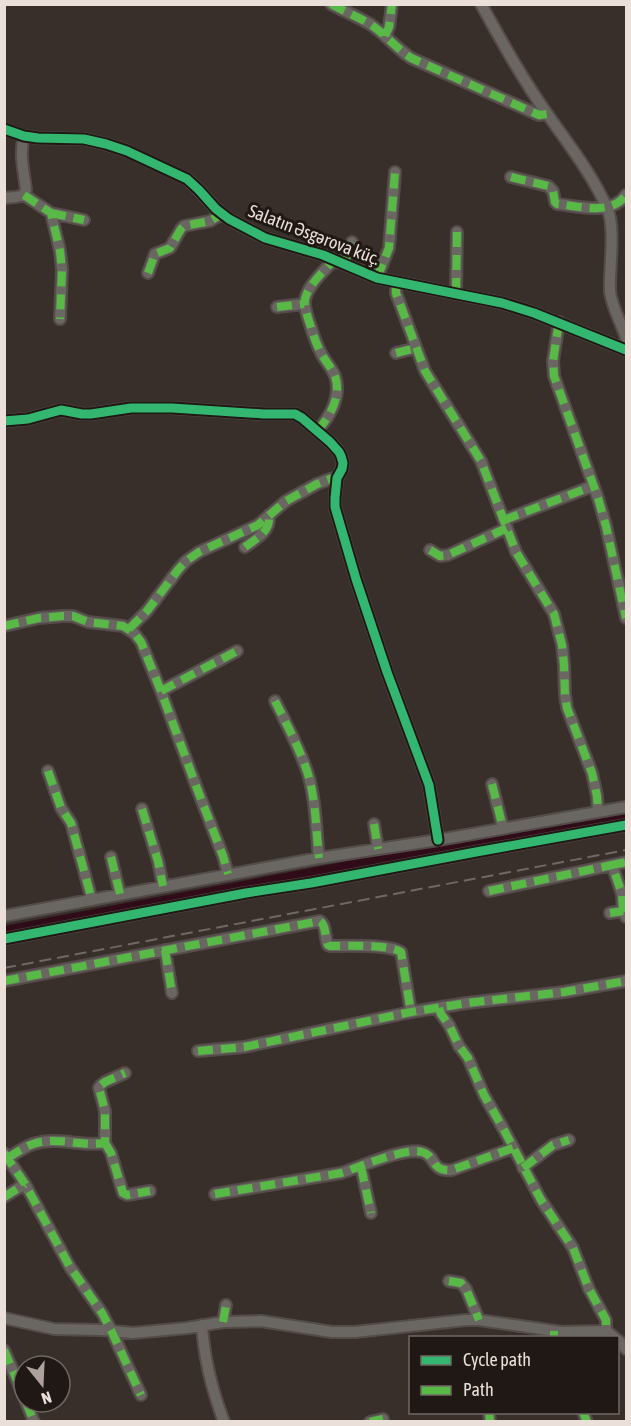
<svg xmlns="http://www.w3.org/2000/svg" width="631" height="1426" font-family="'Asap Condensed',sans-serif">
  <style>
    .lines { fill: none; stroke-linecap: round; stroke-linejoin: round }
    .canal { stroke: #300c18; stroke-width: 8 }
    .minor-casing { stroke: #544c48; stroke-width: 14 }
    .minor { stroke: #6a6662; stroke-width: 10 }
    .rail { stroke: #6e6865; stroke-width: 2; stroke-dasharray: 12 6; stroke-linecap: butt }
    .quiet { stroke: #58b947; stroke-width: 8; stroke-dasharray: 15 8; stroke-linecap: butt }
    .cycleway-casing { stroke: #1f1814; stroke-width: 13 }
    .cycleway { stroke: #33b770; stroke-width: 9 }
    .labels { text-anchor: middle; stroke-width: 6; stroke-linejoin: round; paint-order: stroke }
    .street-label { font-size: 18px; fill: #eadfd9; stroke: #1f1814 }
  </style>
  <rect width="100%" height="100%" fill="#382f2b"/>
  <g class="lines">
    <path class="canal" d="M4,930L375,860L626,817"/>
    <defs>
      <path id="minor" d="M331,4C344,11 358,17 370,24C385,34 396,48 411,58L539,115L547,114
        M481,4C502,42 523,80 548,115C569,145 592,174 607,208C616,227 609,268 610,291C612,308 621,322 626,338
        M385,36L389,27L392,4
        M4,129L24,136L38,138L84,139L106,144L127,151L187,179L199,190L216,209L229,219L265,238L323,255L377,278L502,303L534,313L626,350
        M511,177L548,186L553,191L555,202L557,204C579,206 611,216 626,195
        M24,195L51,213L60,251L62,270L60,319
        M4,198L16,197L24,195L26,190C24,171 19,155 24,136
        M51,213L84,220
        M344,264L352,242
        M148,273L155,254L170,248L181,229L184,226L210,221L222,214
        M377,278L389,248L395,172
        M396,282V293L425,371L481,461L516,552L554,614L562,645L564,665L565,695L567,708L592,773L597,796L598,812
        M456,293L457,232
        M277,307L304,304
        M559,322L553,361L554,376L598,498L606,526L626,618
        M396,353L416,348
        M4,421L28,419L61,410L82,414H91L131,408H172L264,414H295L302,418L330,442L339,452L341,456L343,463L342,469L337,478L335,498V507L356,579L387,672L429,785L438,840
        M317,431C330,417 342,396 335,376C332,368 325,361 321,353C315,342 312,330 308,318C306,311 303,303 306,296C311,282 325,270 334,260
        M504,520L593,486
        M245,547C257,538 271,531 269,515
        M430,550L440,556L448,555L507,528
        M4,626L39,618L63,616H73L88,622L123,626L134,633L141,642L161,691L198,791L223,856L228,874
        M129,629L147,611L178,570L186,561L199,552L258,525L286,501L317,484L330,479L337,478
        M161,691L237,651
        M275,701C287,725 300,749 308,774C316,801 316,830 319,858
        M48,771L61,808L71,823L92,900
        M492,784L503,828
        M142,809L158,861L163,886
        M374,824L378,849
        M111,857L120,894
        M489,891L612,865
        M623,911L622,894L612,865L626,862
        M610,913L623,911L626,917
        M4,916L319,858L438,840L626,807
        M4,939L246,893L311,883L476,852L626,825
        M165,950L172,993
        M4,981L320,921C327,926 324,937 328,945L330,946C348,946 388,944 401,952L411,1012
        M439,1008L441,1014L449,1025L459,1046L468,1058L484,1095L504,1130L541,1200L573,1248L589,1289L606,1320V1332
        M198,1051L244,1047L411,1012L467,1003L564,992L626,981
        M105,1143L111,1153L123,1193L127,1195L150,1191
        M4,1153L25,1184L70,1267L102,1313L111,1330L141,1395
        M8,1158C16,1153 24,1147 33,1144C57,1136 81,1147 105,1143V1111L99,1088L101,1085L105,1082L125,1073
        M361,1167L371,1213
        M523,1168L553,1145L569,1140
        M215,1194L341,1173C360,1167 405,1147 422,1152C437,1156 430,1172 452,1170L513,1148
        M4,1197L25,1184
        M449,1281L461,1283L466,1289L479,1320
        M4,1318L54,1329L102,1330L133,1333L187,1328L223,1322L261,1321L332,1332H355L466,1320H479L562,1332L600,1331L609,1333L615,1338
        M223,1322L226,1305
        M202,1325C204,1359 212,1390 224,1422
        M618,1340L626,1349
        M4,1350L24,1397
        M26,1402L34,1422
        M489,1412L490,1422
        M583,1412L587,1422
        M370,1422L383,1419"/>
    </defs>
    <use href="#minor" class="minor-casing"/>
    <use href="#minor" class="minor"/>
    <path class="rail" d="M4,968L626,850"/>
    <path class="quiet" d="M331,4C344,11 358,17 370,24C385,34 396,48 411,58L539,115L547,114
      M385,36L389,27L392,4
      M511,177L548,186L553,191L555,202L557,204C579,206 611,216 626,195
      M24,195L51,213L60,251L62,270L60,319
      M51,213L84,220
      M344,264L352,242
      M148,273L155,254L170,248L181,229L184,226L210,221L222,214
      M377,278L389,248L395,172
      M396,282V293L425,371L481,461L516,552L554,614L562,645L564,665L565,695L567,708L592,773L597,796L598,812
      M456,293L457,232
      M277,307L304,304
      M559,322L553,361L554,376L598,498L606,526L626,618
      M625,334H626
      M396,353L416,348
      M317,431C330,417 342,396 335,376C332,368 325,361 321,353C315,342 312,330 308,318C306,311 303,303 306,296C311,282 325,270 334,260
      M504,520L593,486
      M245,547C257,538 271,531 269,515
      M430,550L440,556L448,555L507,528
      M4,626L39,618L63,616H73L88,622L123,626L134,633L141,642L161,691L198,791L223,856L228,874
      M129,629L147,611L178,570L186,561L199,552L258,525L286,501L317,484L330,479L337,478
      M161,691L237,651
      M275,701C287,725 300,749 308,774C316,801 316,830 319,858
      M48,771L61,808L71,823L92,900
      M492,784L503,828
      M142,809L158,861L163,886
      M374,824L378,849
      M111,857L120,894
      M489,891L612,865
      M623,911L622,894L612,865L626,862
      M610,913L623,911L626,917
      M165,950L172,993
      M4,981L320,921C327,926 324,937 328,945L330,946C348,946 388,944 401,952L411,1012
      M439,1008L441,1014L449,1025L459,1046L468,1058L484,1095L504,1130L541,1200L573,1248L589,1289L606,1320V1332
      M198,1051L244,1047L411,1012L467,1003L564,992L626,981
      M105,1143L111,1153L123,1193L127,1195L150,1191
      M4,1153L25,1184L70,1267L102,1313L111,1330L141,1395
      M8,1158C16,1153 24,1147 33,1144C57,1136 81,1147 105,1143V1111L99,1088L101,1085L105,1082L125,1073
      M361,1167L371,1213
      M523,1168L553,1145L569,1140
      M215,1194L341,1173C360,1167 405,1147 422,1152C437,1156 430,1172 452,1170L513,1148
      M4,1197L25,1184
      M449,1281L461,1283L466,1289L479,1320
      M223,1322L226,1305
      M552,1338L554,1337V1331
      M4,1350L24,1397
      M26,1402L34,1422
      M489,1412L490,1422
      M583,1412L587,1422
      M370,1422L383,1419"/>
    <defs>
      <path id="cycleway" d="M4,129L24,136L38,138L84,139L106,144L127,151L187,179L199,190L216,209L229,219L265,238L323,255L377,278L502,303L534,313L626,350
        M4,421L28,419L61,410L82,414H91L131,408H172L264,414H295L302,418L330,442L339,452L341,456L343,463L342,469L337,478L335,498V507L356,579L387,672L429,785L438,840
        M4,939L246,893L311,883L476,852L626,825"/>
    </defs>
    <use href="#cycleway" class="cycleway-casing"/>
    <use href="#cycleway" class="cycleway"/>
  </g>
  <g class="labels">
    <g class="street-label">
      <text transform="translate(314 235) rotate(21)" y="6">Salatın Əsgərova küç.</text>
    </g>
  </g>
  <rect width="631" height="1426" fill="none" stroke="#eadfd9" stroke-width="12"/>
  <rect x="409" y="1336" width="210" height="78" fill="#1f1814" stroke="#706863" stroke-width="1.5"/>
  <rect x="421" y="1356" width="30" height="9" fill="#33b770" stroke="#706863" stroke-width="1.5"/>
  <text x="463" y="1366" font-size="18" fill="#eadfd9">Cycle path</text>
  <rect x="421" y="1386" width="30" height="9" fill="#58b947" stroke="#706863" stroke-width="1.5"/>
  <text x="463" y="1396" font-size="18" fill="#eadfd9">Path</text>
  <g transform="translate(42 1384) rotate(162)"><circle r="28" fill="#1f1814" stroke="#706863" stroke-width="1.5"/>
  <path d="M0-4.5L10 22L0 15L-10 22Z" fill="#aca19c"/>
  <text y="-9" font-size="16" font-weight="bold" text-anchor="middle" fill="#eadfd9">N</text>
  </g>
</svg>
